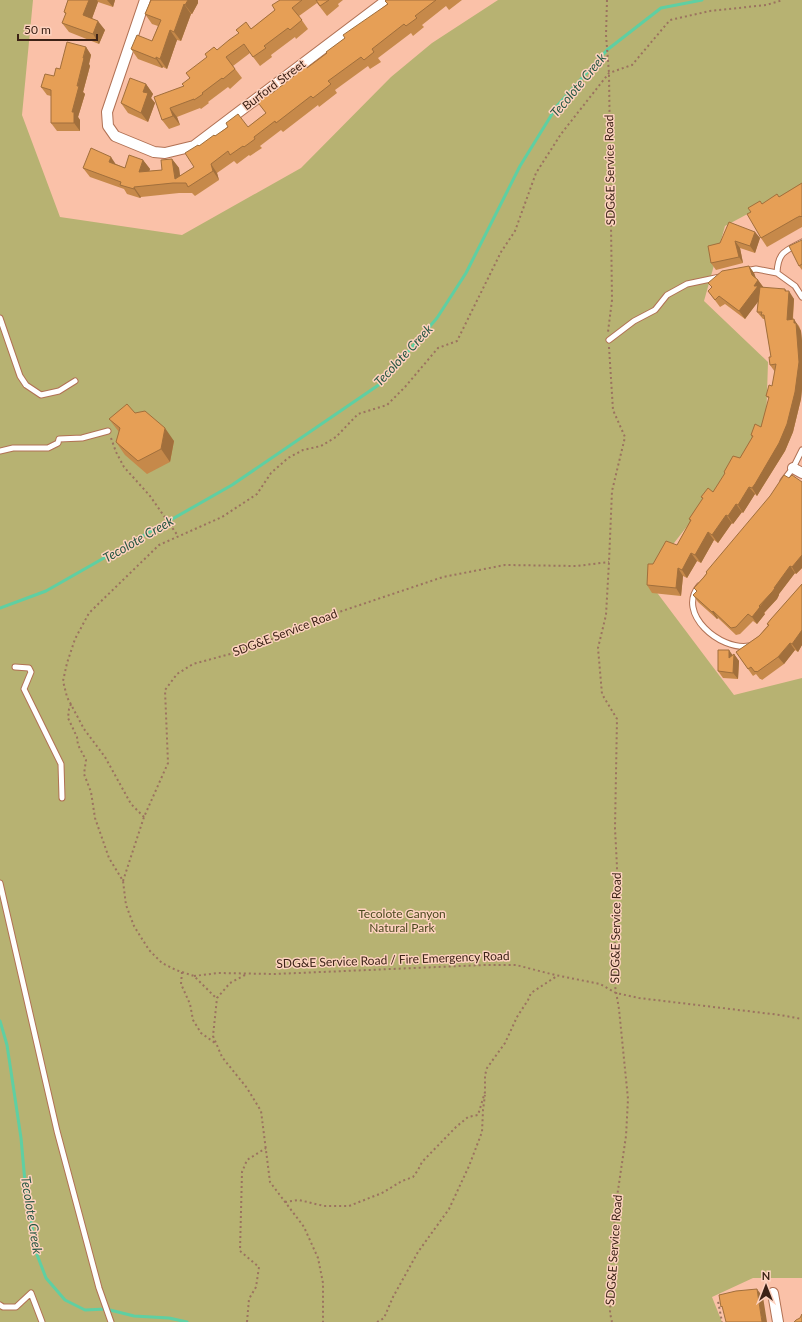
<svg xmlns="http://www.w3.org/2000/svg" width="802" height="1322" font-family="Lato,sans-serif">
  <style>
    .green { fill: #b7b272 }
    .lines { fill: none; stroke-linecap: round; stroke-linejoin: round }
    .stream { stroke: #5fcfa2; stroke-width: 3 }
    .service-casing { stroke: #b17154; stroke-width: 7 }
    .minor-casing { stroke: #b17154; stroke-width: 12 }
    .path { stroke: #9b725f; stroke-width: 2; stroke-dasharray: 2 3; stroke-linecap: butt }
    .service { stroke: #fff; stroke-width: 5 }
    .minor { stroke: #fff; stroke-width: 10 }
    .wall { fill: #c6894a }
    .shaded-wall { fill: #a16f3c }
    .building { fill: #e69f56; stroke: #a16f3c }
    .labels { text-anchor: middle; stroke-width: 3; stroke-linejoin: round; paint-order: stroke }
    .street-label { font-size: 12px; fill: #3c2216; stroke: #fdd2bf }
    .park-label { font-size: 12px; fill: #4d4a20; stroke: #fdd2bf }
    .water-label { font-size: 13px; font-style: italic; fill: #285743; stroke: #fdd2bf }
  </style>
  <rect width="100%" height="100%" fill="#fac1a8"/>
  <path class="green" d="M0,0H33L22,115L60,217L182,235L301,168L391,77L432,43L498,0H802V185L725,226L704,301L768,362L766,425L660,561L655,590L734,695L802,678V1278H753L712,1297L722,1322H0Z"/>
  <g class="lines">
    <path class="stream" d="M0,608L46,591L232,485L380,384L437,318L466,273L520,166L557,106L607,50L661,8L702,0
      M0,1021L7,1045L21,1138L25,1182L36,1252L46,1278L65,1300L85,1310L106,1309L134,1316L169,1318L187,1322"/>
    <defs>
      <path id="service" d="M802,242C785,251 778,252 777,273L795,286L802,297
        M745,271L756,269L777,273
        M0,318L20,376L26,385L41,395L59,391L75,381
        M609,340L634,321L655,310L667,295L687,284L720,277
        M0,451L13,448H48L58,443L59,439L82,438L108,431
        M783,481L793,468L802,450
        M699,586C676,613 720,651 749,646
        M15,667L29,668L31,672L24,689L61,764L62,798
        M0,883L57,1131L99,1288L111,1322
        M0,1305L3,1307H16L31,1293L42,1322"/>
      <path id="minor" d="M145,0L107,112L108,126L115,136L154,152L165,153L194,146L387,0
        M793,468L802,473
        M773,1293L778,1322"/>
    </defs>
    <use href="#service" class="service-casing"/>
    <use href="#minor" class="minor-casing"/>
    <path class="path" d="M607,0L606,35L609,73L612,300L608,332
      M609,347L613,410L625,437L612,491L609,562L606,615L598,648L602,694L617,719L615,828L617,867L614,980L619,1009L628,1099L626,1136L617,1197L612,1245L610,1313L612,1322
      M111,438L116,452L124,467L150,496L178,536
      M71,704L69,709L68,718L77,737L78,745L86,760L84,774L91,792L95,818L109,858L123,881L126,905L134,926L149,950L162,963L176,970L194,976L216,998
      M144,817L131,804L105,757L84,729L67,697L63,681L67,663L75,639L89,613L159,545L222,517L257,494L271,473L288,458L303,450L321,446L336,437L358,414L387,405L405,387L438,348L457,341L501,252L515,231L536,173L561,134L609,73L632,65L670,20L710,11L766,5L783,0
      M123,881L144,817L168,763L165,690L177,674L193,664L245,650L342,611L443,577L505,565L577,566L609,562
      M182,972L181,984L190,1004L193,1020L201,1033L215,1043
      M245,975L230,983L217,998L213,1036L222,1057L247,1088L261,1111L270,1182L304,1227L318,1258L323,1283V1322
      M194,976L218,973L275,974L484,965H516L555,975L600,984L616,993L639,998L780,1015L802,1019
      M285,1202L299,1200L324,1206H349L382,1193L402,1181L413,1177L418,1170L422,1162L456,1127L468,1117L478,1115L485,1092V1075L487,1068L505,1043L517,1017L528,1000L531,993L557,976
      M722,1300L718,1301L722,1322
      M247,1322L249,1299L256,1287L259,1267L240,1251L242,1172L247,1160L266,1148
      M377,1322L384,1318L393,1297L418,1252L449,1209L469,1166L482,1132L483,1110L485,1095"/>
    <use href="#service" class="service"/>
    <use href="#minor" class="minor"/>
  </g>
  <path class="wall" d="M68,0H115L113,7L98,2L92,18L105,30L99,44L69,32L62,23L66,15L64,12Z
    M151,0H198V3L192,14H191L181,41L177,40L167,69L163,67L162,68L138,59L131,49L152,41L158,26L152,24L145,14Z
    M280,0H343L338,4L339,6L327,16L317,3L299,16L308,29L296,39L295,37L271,55L272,57L260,66L250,53L233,66L242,78L230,89L228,87L208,102L209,103L201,109L200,108L177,117L180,125L169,129L162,120L190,78L217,50L251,29L275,10Z
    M386,0H462L449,10L446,6L422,25L424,27L413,36L411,33L378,58L381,62L370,69L368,66L335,90L337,93L319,107L318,105L283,132L281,130L260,146L262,148L250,156L249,155L237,164L234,161L217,173L219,180L195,196L192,193H179L141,197L140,198L127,194L124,189L90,177L83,168L116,164L125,168L143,160L150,169L149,171L162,170L172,159L179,168L180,176L194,167L199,146L215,136L248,127L266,113L256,100L271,94L327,53L345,38L387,4Z
    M86,47L91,55L89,64L90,66L83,92L85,94L78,117L80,120V131H57L51,123V96L47,95L41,87L54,76L60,69Z
    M146,84L153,94L151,98L155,103L148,122L128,113L121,103Z
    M802,183V227L767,247L761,238L751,212L762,204L779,197Z
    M755,232L760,238L755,253L740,248L743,263L716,270L711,263L720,243Z
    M802,240V270L799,266Z
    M749,266L754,273L756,278L758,280L763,287L786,291L794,299L793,319L799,326L801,331L802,341V389L801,399L793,432L785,451L760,491L757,496L755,494L743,513L742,512L733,524L732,523L718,543L714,540L701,563L697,561L687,578L683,576L681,596L652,593L647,585L653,564L677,545L690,521L689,519L703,499L701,497L713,492L725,474L724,472L740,458L752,438L751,435L761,427L769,399L766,396L772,386L775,372L770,365L771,357L765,319H763L757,312L758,301L745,319L725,304L720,307L708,291L712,287L708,283Z
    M135,413L174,441L170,462L147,474L125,455L116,442L119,432L109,419Z
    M789,478L802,482V568L796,574L795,573L779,594V595L777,599L764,613L765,614L757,624L753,621L740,634L736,635L718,618L717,619L698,602L693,595L697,592L694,588Z
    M802,584V645L798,652L795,650L784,664L762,680L761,679H760L756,674L753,676L736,652L759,636L768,625L767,624Z
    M734,654L739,661L738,679L723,678L718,671Z"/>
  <path class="shaded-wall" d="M89,0H97L98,2L90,24L83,15Z
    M107,0H115L113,7Z
    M188,0H198V3L192,14L185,5Z
    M184,4L191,14L181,41L174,32Z
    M98,21L105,30L99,44L93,34Z
    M170,30L177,40L167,69L160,59Z
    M86,47L91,55L89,64L90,66L83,92L85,94L78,117L80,120V131L74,123L72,112Z
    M156,57L163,67L162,68L156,59Z
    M146,84L153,94L151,98L155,103L148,122L141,113L143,92Z
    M170,108L177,117L180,125L173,116Z
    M111,157L117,166L109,162Z
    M172,159L179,168L181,183L175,179Z
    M143,160L150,169L146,182L139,172Z
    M211,164L217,173L219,180L213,171Z
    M134,187L141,197L140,198L134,189Z
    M755,232L760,238L755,253L750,246Z
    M735,241L740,248L743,263L739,257Z
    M749,266L754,273L757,282L758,280L764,288V294L745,319L739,311L754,286L752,275Z
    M785,289L789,295V291L794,299L792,327L787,320Z
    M794,319L801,331L802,341V389L801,399L793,432L785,451L760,491L757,496L752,488L794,323Z
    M165,428L174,441L170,462L161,449Z
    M749,487L755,494L743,513L738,505Z
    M736,504L742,512L733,524L728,516Z
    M726,515L732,523L718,543L712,535Z
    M708,532L714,540L701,563L695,555Z
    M691,553L697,561L687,578L682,570Z
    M802,555V568L796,574L792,567Z
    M790,566L795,573L779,594V595L777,599L764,613L765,614L757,624L752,617Z
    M678,568L683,576L681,596L676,588Z
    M713,611L718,618L717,619L712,612Z
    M802,630V645L798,652L792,644Z
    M790,643L795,650L784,664L778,657Z
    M729,650L734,657V654L739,661L738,679L733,673L729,658Z
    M757,1289L763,1297L767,1322H762Z"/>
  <path class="building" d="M68,0H89L83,15L98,21L93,34L62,23L66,13L64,12Z
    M151,0H188L185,5L184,4L174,32L170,30L160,59L156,57V59L131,49L137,35L152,41L161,20L145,14Z
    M280,0H302L292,8L302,20L290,30L288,28L264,46L266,48L253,57L244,44L226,57L235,69L223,79L222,78L202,93L203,94L194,100V99L170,108L173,116L162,120L154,97L184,86L182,84L190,78L186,73L207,57L205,54L214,47L217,50L229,40L239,33L236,30L246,22L251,29L275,10L272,5Z
    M316,0H329L320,6Z
    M386,0H436L415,16L417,18L406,26L404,24L372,49L374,52L364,60L361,57L328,81L331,84L313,98L311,96L276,123L275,121L254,137L255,139L244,147L243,146L230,155L228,151L211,164L213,171L188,187L186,183H173L134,187V189L120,185L121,182L83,168L91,148L111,157L109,162L125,168L129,155L143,160L139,172L162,170L161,160L172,159L175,179L194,167L185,153L198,145L199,146L214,135L215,136L228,127L226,123L238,114L248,127L266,113L256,100L269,91L271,94L294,76L292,73L305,64L307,68L327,53L326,52L345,38L343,35L388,4L385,1Z
    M67,42L86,47L83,58H84L77,86H79L72,112H74V123H51V90L41,87L45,74L54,76L56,68L60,69Z
    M130,78L146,84L143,92L148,93L141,113L121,103Z
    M802,183V216L801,217L800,216L796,218L761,238L747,214L751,212L748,208L760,201L762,204L777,194L779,197Z
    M729,222L755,232L750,246L735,241L739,257L711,263L708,246L720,243Z
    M802,240V264L799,266L789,246Z
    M749,266L752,275L758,280L754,286H758L739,311L719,296L715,300L708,291L712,287L708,283L722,271Z
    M760,287L785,289V291H789L787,320L794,319V323H796L799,362L795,392L787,424L779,443L755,484L752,488L749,487L738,505L736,504L728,516L726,515L712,535L708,532L695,555L691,553L682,570L678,568L676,588L647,585L648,564H653L666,541L677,545L691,520L689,519L703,498L701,497L708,488L713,492L725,473L724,472L733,456L740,458L753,436L751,435L755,424L761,427L769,397L766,396L769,385L772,386L776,364L770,365L769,357H771L764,315H761L762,312H757Z
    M127,404L135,413L145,411L165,428L161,449L138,461L116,442L120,428L109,419Z
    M784,475L789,478L792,475L802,482V555L792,567L790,566L774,588H775L772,592L759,606L760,607L752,617L748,614L736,627L731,628L713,611L712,612L693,595L697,591L694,588L704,577L707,573L706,572L770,496Z
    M802,584V630L792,644L790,643L778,657L757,672L756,671L755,672L751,667L748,669L736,652L759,636L769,625L767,624L771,619Z
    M718,650H729V658L734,654L733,673L718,671Z
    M757,1289L762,1322H726L722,1306L721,1307L719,1295L736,1291Z
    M802,1314V1322H794L796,1320L800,1318Z"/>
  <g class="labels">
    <g class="street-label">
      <text transform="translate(274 85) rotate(-37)" y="4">Burford Street</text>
      <text transform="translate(610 170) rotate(-91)" y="4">SDG&amp;E Service Road</text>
      <text transform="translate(285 633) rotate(-21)" y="4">SDG&amp;E Service Road</text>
      <text transform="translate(616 928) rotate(-89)" y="4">SDG&amp;E Service Road</text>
      <text transform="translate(393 960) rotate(-2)" y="4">SDG&amp;E Service Road / Fire Emergency Road</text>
      <text transform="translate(614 1250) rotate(-86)" y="4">SDG&amp;E Service Road</text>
    </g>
    <g class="park-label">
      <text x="402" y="918">Tecolote Canyon<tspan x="402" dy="14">Natural Park</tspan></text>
    </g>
    <g class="water-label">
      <text transform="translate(578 85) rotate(-50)" y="5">Tecolote Creek</text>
      <text transform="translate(403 355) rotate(-47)" y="5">Tecolote Creek</text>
      <text transform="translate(138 539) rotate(-30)" y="5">Tecolote Creek</text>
      <text transform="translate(32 1215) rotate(81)" y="5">Tecolote Creek</text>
    </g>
  </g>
  <g transform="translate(766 1286)" stroke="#fdd2bf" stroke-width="3" paint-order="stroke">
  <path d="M0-3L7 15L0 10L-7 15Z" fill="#3c2216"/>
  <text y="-6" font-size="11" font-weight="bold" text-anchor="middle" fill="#3c2216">N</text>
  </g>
  <path d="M18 34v6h79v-6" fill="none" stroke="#3c2216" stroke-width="2"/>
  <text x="24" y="34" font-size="12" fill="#3c2216" stroke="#fdd2bf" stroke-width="3" paint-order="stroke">50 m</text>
</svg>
